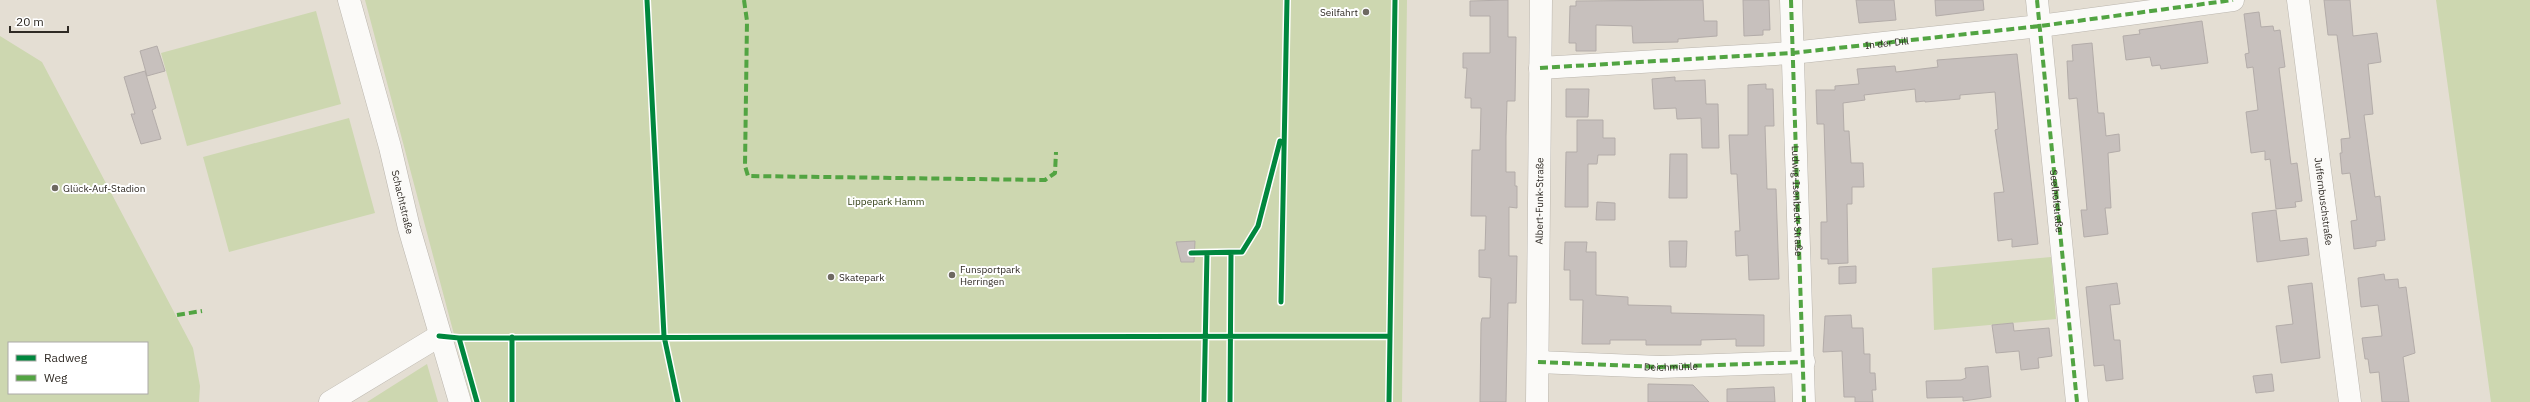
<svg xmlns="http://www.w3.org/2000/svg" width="2530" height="402" font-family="'IBM Plex Sans',sans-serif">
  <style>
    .green { fill: #cdd7b0; fill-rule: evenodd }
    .building { fill: #c7c0bd; stroke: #b3aca9 }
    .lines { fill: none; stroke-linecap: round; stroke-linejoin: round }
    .minor-casing { stroke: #bab5ad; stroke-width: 23 }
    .minor { stroke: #fbfaf8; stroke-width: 22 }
    .quiet { stroke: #52a442; stroke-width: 4; stroke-dasharray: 8 4; stroke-linecap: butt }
    .cycleway-casing { stroke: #fff; stroke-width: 8 }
    .cycleway { stroke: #00873e; stroke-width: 5 }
    .poi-dot { fill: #6e6961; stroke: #fff; stroke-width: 1.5 }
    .labels { text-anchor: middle; stroke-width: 4; stroke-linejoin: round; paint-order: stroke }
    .poi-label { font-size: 10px; fill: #2f2a24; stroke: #fff; text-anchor: start }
    .street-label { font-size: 10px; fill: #2f2a24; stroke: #fff }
    .park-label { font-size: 10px; fill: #2e3c10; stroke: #fff }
  </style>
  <rect width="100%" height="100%" fill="#e4ded3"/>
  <path class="green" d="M365,0H1407L1402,402H472Z
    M2436,0H2530V402H2491Z
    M316,11L341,104L187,146L161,53Z
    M0,36L42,62L193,348L200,386L199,402H0ZM9,343H147V393H9Z
    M349,118L375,213L229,252L203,157Z
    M2051,257L2056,319L1934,330L1932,268Z
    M427,364L438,402H367Z"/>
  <path class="building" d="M1508,0V37H1516L1515,101H1507L1506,136V172H1515V186H1517V208L1509,207V256H1517L1516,303H1508L1506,402H1480L1481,323L1482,318H1490L1491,278L1479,277V250H1485L1486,216H1471L1472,150H1480L1481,108H1471V98H1465L1467,68H1463V53H1490V16H1470V1Z
    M1703,0L1704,21H1717V36L1678,39V42L1633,43L1632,26L1596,25V51H1576V43H1569L1570,6H1576V1Z
    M1743,0H1769L1770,30H1763V35L1744,36Z
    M1856,0H1894L1896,20L1859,23Z
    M1935,0H1983L1984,10L1936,16Z
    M2324,0H2350L2353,36L2377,33L2381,62L2368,64L2373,114L2364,115L2375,197L2380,196L2385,240L2376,241V246L2354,249L2351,221L2357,220L2350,173L2342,174L2340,153H2342L2341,139L2350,138L2337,35H2328Z
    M2259,12L2261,27L2273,26L2274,31L2280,30L2285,67L2279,68L2291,164L2297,163L2302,201L2295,202L2296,207L2276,209L2270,159L2265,160V151L2251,153L2246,112L2258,110L2253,67L2247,68L2245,54L2249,53L2244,14Z
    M2202,21L2208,63L2161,69L2160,65L2152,66L2150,57L2126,60L2123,36L2140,34L2139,30Z
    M2092,43L2098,113H2104L2106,136L2119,134L2120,151L2108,153L2111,208H2105L2108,234L2084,237L2081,210H2087L2077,98L2069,99L2067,61H2073L2072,45Z
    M157,46L165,71L147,76L140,51Z
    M2017,54L2038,244L2012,247V239L1998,241L1994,193L2004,192L1995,130L1998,129L1995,92L1960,95V99L1925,102V101L1916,102L1915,89L1864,95L1865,100L1843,103L1844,131H1849L1851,163H1863L1864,187H1852V204H1847L1848,263L1828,264V259H1821V222H1827L1826,188L1824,124H1817L1816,90H1835V86L1859,84L1857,69L1895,66L1896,72L1938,67L1937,60Z
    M145,71L156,108L152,110L161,139L141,144L131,114H135L124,77Z
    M1675,77V81L1705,80L1706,104H1718L1719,148H1702L1701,118L1677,119L1676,108L1654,109L1652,79Z
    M1766,84V89H1773L1774,126H1765L1767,189H1776L1779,279L1749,280L1748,255L1736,256L1735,231H1740L1737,174H1731L1729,135H1748V85Z
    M1566,89H1589L1588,117H1566Z
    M1577,120H1603V138H1615V155H1598L1597,164H1588V207H1565L1566,152H1577Z
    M1670,154H1687V198H1669Z
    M1597,202L1615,203V220H1596Z
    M2276,210L2280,241L2307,238L2309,255L2257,262L2252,213Z
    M1195,241L1194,262H1181L1176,242Z
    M1669,241H1687L1686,267H1670Z
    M1565,242H1587L1586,252H1596V295L1628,297V305L1671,306V313L1764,315V346H1736V339L1701,340V345H1646V340H1610V344H1582L1583,300H1570V270H1564Z
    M1856,266V283L1839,284V267Z
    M2384,274L2385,280L2398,279L2399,288L2406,287L2415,353L2403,357L2409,402H2382L2379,372L2370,373L2368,359H2365L2362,338L2382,336L2378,305L2361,307L2358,278Z
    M2117,283L2120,304L2110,305L2114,340H2120L2123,379L2106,381L2104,365L2094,366L2086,287Z
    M2312,283L2320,358L2281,363L2276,326L2293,324L2288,286Z
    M1851,315L1852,328H1863L1864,354H1870V373H1875L1876,390H1872L1873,402H1855V397H1844L1842,351L1823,352L1825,316Z
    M2013,323L2014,331L2049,328L2052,356L2038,358L2039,368L2021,370L2019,351L1996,353L1992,325Z
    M1988,366L1991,397L1963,401V397L1927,398L1926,381L1961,380L1966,378L1965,368Z
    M2272,374L2274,391L2256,393L2253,376Z
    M1648,384L1693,385L1709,402H1648Z
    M1774,387L1775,402H1727V389Z"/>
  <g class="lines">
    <defs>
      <g id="minor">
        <path id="s1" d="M349,0L390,147L409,228L460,402"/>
        <path id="s2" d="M1791,0L1804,402"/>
        <path d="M2037,0L2077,402"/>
        <path id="s3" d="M2298,0L2350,402"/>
        <path d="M1540,68L1792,53L2040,26L2233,0"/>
        <path id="s4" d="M1538,362L1660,367L1804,362"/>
        <path d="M330,402L439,336"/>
        <path id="s5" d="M1537,402L1541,0"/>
      </g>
    </defs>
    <use href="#minor" class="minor-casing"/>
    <use href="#minor" class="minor"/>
    <g class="quiet">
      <path d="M744,0L747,21L745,166L748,176L1045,180L1055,173L1056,152"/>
      <path d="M1791,0L1804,402"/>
      <path id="s6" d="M2037,0L2077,402"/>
      <path id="s7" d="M1540,68L1792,53L2040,26L2233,0"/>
      <path d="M177,315L202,311"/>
      <path d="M1538,362L1660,367L1804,362"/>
    </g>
    <defs>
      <path id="cycleway" d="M647,0L664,336L678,402
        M1191,253L1242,252L1258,226L1280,141
        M1281,302L1287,0
        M439,336L459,338L1389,336
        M512,337V402
        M459,338L477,402
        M1204,402L1207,253
        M1230,402L1231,253
        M1389,402L1395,0"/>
    </defs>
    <use href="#cycleway" class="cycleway-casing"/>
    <use href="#cycleway" class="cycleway"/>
  </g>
  <g class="poi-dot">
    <circle cx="1366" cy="12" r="4"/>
    <circle cx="55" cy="188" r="4"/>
    <circle cx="952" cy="275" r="4"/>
    <circle cx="831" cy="277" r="4"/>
  </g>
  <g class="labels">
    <g class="poi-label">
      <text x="1358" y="16" text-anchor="end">Seilfahrt</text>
      <text x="63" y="192">Glück-Auf-Stadion</text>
      <text x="960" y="273">Funsportpark<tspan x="960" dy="12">Herringen</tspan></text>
      <text x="839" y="281">Skatepark</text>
    </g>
    <g class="street-label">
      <text dy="4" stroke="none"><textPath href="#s7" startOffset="348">In der Dill</textPath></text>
      <text dy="4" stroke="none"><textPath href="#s1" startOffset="209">Schachtstraße</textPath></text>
      <text dy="4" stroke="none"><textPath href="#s5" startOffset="201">Albert-Funk-Straße</textPath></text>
      <text dy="4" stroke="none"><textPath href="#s2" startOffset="201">Ludwig-Isenbeck-Straße</textPath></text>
      <text dy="4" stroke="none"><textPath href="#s6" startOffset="202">Seelhofstraße</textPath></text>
      <text dy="4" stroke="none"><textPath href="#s3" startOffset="203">Juffernbuschstraße</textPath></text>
      <text dy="4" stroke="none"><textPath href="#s4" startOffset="133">Deichmühle</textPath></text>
    </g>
    <g class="park-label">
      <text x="886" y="205">Lippepark Hamm</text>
    </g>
  </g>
  <rect x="8" y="342" width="140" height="52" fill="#ffffff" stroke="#acaaa7"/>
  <rect x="16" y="355" width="20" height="6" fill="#00873e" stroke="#acaaa7"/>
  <text x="44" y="362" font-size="12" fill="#2f2a24">Radweg</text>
  <rect x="16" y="375" width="20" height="6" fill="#52a442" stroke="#acaaa7"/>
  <text x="44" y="382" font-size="12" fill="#2f2a24">Weg</text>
  <path d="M10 26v6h58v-6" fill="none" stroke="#2f2a24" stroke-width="2"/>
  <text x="16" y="26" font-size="12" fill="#2f2a24" stroke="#ffffff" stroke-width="3" paint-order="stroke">20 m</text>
</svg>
